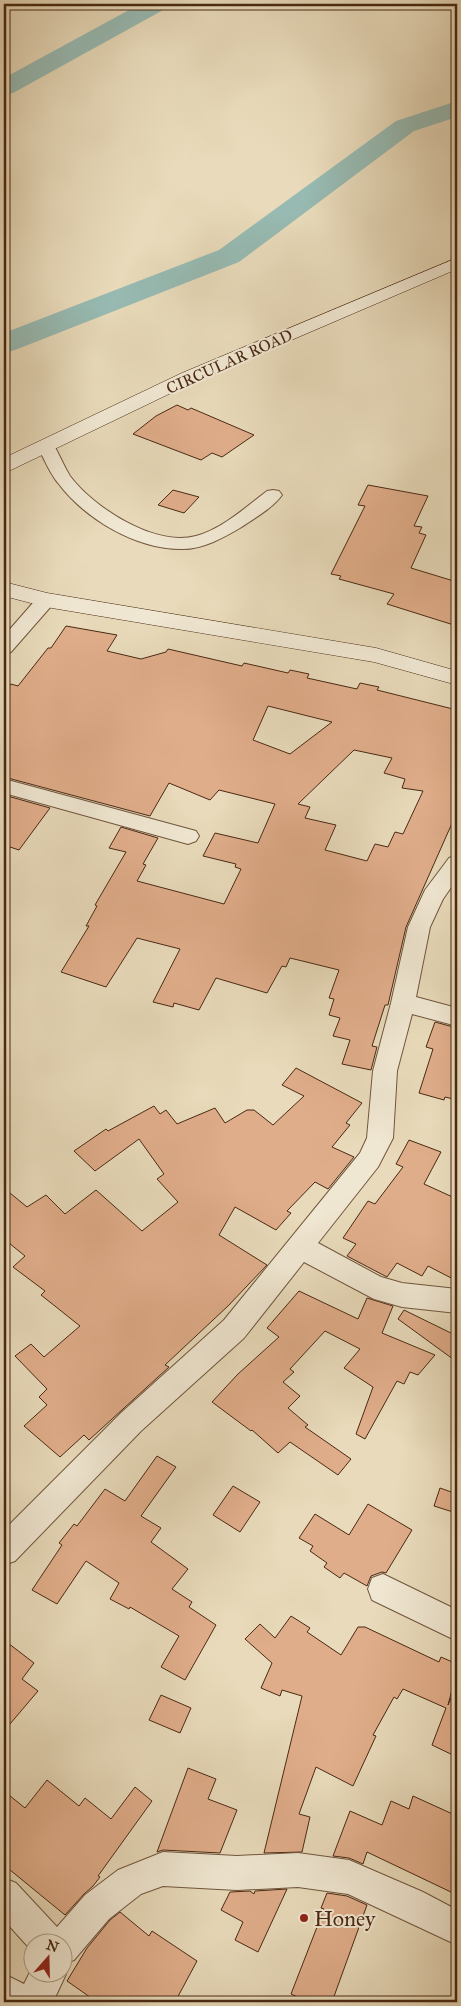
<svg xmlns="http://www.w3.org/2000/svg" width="461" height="2006" font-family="'IM FELL Great Primer',serif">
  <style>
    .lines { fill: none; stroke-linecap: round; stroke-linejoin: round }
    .river { fill: #97bab2; fill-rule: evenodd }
    .building { fill: #e0ad8a; stroke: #492913; fill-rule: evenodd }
    .street-casing { stroke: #71553d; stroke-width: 2 }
    .secondary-casing { stroke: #492913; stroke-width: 1 }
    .street { fill: #f0e7d2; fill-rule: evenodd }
    .secondary { fill: #f0e7d2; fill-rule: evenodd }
    .poi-dot { fill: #8f2418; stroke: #f0e7d2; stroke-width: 2 }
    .labels { text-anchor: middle; stroke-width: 4; stroke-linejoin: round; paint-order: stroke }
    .far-street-label { font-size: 16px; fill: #492913; stroke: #f0e7d2 }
    .near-poi-label { font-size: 22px; fill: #492913; stroke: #f0e7d2; text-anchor: start }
  </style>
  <rect width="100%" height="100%" fill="#e8daba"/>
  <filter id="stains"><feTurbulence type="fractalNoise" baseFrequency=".004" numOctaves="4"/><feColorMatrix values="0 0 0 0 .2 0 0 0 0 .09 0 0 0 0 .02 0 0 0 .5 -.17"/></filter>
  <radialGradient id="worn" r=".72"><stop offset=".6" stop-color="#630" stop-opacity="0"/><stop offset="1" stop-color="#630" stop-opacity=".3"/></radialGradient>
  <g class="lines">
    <path class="river" d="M140,4H168L165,9L13,93L4,95V78Z
      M457,101V117L414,131L239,262L15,350L4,353V333L219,250L396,121Z"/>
  </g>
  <path class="building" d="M177,405L188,410L191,408L254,435L222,457L212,453L201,460L133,434L156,416Z
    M368,485L428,496L414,526L422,527L419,533L426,535L411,568L457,582V626L387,604L394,594L339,579L341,576L331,574L365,506L358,505Z
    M173,490L199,497L184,513L158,505Z
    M66,626L117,635L107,651L141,659L166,652L168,649L242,666L244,663L288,673L290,670L309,674L307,678L357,689L360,683L379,687L377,690L457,710V812L406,927L388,1005H385L372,1046L377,1047L371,1070L342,1064L350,1040L333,1036L340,1018L329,1015L334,999L329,998L339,970L290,958L286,967L282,966L267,993L216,978L199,1010L174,1003L173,1007L153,1002L180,949L137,938L106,987L61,972L89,926H86L97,906L95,905L126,852L109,848L121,827L158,838L143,864L146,865L137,881L224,904L241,869L235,867L236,864L203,856L215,833L258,843L275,804L219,790L210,800L169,783L150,816L4,777V693L11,684L18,686L48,648H51ZM268,706L332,722L290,754L253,740ZM354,750L392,758L384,773L405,779L402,788L423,791L403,834L395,832L388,847L375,844L367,861L325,850L336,825L305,818L310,807L298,804Z
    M4,795L50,808L19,850L4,845Z
    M435,1022L457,1028V1100L445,1097L444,1100L419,1093L433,1049L426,1047Z
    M296,1068L362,1103L346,1123L350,1125L332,1147L354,1157L328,1189L315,1182L287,1211L291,1213L276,1230L235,1207L219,1235L267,1265L228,1306L165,1365L169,1367L89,1440L84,1435L60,1457L24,1426L47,1405L39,1397L47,1389L15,1356L31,1344L44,1357L80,1326L41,1295L45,1291L13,1267L25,1256L4,1239V1188L27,1207L46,1195L65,1214L96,1190L142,1231L178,1202L157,1179L164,1174L139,1139L95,1171L74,1151L106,1129L108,1131L154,1106L160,1114L166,1110L177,1124L215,1108L225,1123L247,1110H254L273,1125L304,1096L282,1085Z
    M409,1140L441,1152L424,1184L457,1199V1281L428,1266L422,1276L397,1263L387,1277L347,1256L356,1244L343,1238L368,1201L375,1204L403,1167L396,1164Z
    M299,1291L358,1319L367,1298L393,1306L382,1333L435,1355L418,1375L410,1372L404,1384L397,1381L365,1439L356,1434L373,1387L344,1368L360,1349L325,1331L290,1369L294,1372L283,1382L300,1396L288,1408L308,1425L305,1427L351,1459L338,1475L290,1442L278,1453L252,1430L251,1431L212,1402L238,1374L279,1337L267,1328Z
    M404,1310L457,1336V1362L398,1319Z
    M157,1456L176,1467L141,1516L161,1528L151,1542L188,1569L172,1589L192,1602L189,1607L216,1625L185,1680L161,1667L179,1636L130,1607L129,1609L110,1599L119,1583L86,1561L57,1604L32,1590L62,1545L59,1543L74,1524L77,1526L105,1489L125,1501Z
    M233,1486L260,1502L240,1532L213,1515Z
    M440,1488L457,1494L453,1512L434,1506Z
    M368,1504L412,1530L386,1573L382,1572L371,1576L367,1586L344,1573L340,1578L324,1567L327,1563L310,1551L313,1546L299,1538L315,1514L349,1535Z
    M291,1616L310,1628L307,1632L341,1655L358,1627H365L439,1662L441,1657L457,1664V1671L448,1705L457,1684V1757L432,1745L446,1708L403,1689L397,1699L394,1697L373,1735L376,1736L353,1786L316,1767L299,1814L310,1817L302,1852L264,1853L302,1696L282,1690L280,1696L261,1688L272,1663L245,1639L260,1624L275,1638Z
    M4,1640L34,1663L22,1679L38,1691L4,1731Z
    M161,1695L191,1708L180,1733L149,1720Z
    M188,1768L216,1779L208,1799L237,1810L220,1853L163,1850L157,1852Z
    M47,1780L79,1806L85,1798L111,1819L135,1787L152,1801L98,1876L100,1877L93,1886L84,1894L65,1915L4,1865V1791L25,1808Z
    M413,1796L457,1816V1879L453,1893L367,1852L363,1864L349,1858L333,1856L350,1811L382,1825L391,1801L409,1809Z
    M287,1889L258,1952L235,1940L243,1922L221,1910L230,1892L250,1891L254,1894L255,1891Z
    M327,1893L347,1896L367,1905L332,2002H309L291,1994L324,1909L321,1908Z
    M120,1912L149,1936L152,1931L197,1961L175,2002H97L67,1981L87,1948L110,1920Z"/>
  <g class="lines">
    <defs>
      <path id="street" d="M4,4H16L4,11Z
        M46,441L52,442C59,453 63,465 70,476C94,508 155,547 196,536C222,529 246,507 267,491L273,490L279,491L282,495C273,508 253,519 240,528C223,538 203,549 183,549C137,550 85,519 58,483C49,472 44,458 37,446L40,442Z
        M46,594L53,596L56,600L53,604L11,652L4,654V636L39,596Z
        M4,779L196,831L199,836L196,841L188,844L4,793Z
        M457,855V879L443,899L430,927L416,997L457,1008V1026L412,1014L397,1071L393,1138L378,1167L318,1243L381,1277L402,1283L457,1289V1313L402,1307L374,1299L304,1262L244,1338L141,1431L15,1561L4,1565V1530L121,1413L224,1320L360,1153L367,1138L373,1071L391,1003L408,927L425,890L449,858Z
        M383,1574L457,1610V1641L372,1600L368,1589L372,1578Z
        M163,1852L237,1856L298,1853L349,1860L423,1892L457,1910V1945L348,1894L298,1887L237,1890L163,1886L141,1894L109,1919L74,1960L62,1965V1944H32V1951L4,1920V1878L16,1883L57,1927L85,1895L118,1870Z
        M62,1967L66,1974L53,2002H4V1974L24,1984L32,1968V1974H62Z"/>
      <path id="secondary" d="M457,258V269L196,381L11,470L4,472V458L182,373Z
        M4,582L47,593L376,648L457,671V685L374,662L46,607L4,596Z"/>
    </defs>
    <use href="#street" class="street-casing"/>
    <use href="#secondary" class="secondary-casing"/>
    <use href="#street" class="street"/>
    <use href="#secondary" class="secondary"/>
  </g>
  <circle class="poi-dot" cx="304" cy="1918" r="5"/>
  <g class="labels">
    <g class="far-street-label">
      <text transform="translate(229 361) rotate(-24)" y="6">CIRCULAR ROAD</text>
    </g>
    <g class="near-poi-label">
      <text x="314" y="1926">Honey</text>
    </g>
  </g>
  <rect width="461" height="2006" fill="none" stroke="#e8daba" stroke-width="20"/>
  <rect x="5" y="5" width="451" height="1996" fill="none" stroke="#492913" stroke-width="2.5"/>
  <rect x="10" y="10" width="441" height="1986" fill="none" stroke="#492913"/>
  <g transform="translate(48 1958) rotate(20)"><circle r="24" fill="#f0e7d2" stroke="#ad9b86"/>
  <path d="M0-4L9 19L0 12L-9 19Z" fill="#8f2418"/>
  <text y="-8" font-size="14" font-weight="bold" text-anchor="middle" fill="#492913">N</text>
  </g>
  <rect width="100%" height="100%" filter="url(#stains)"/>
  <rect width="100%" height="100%" fill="url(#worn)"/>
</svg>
